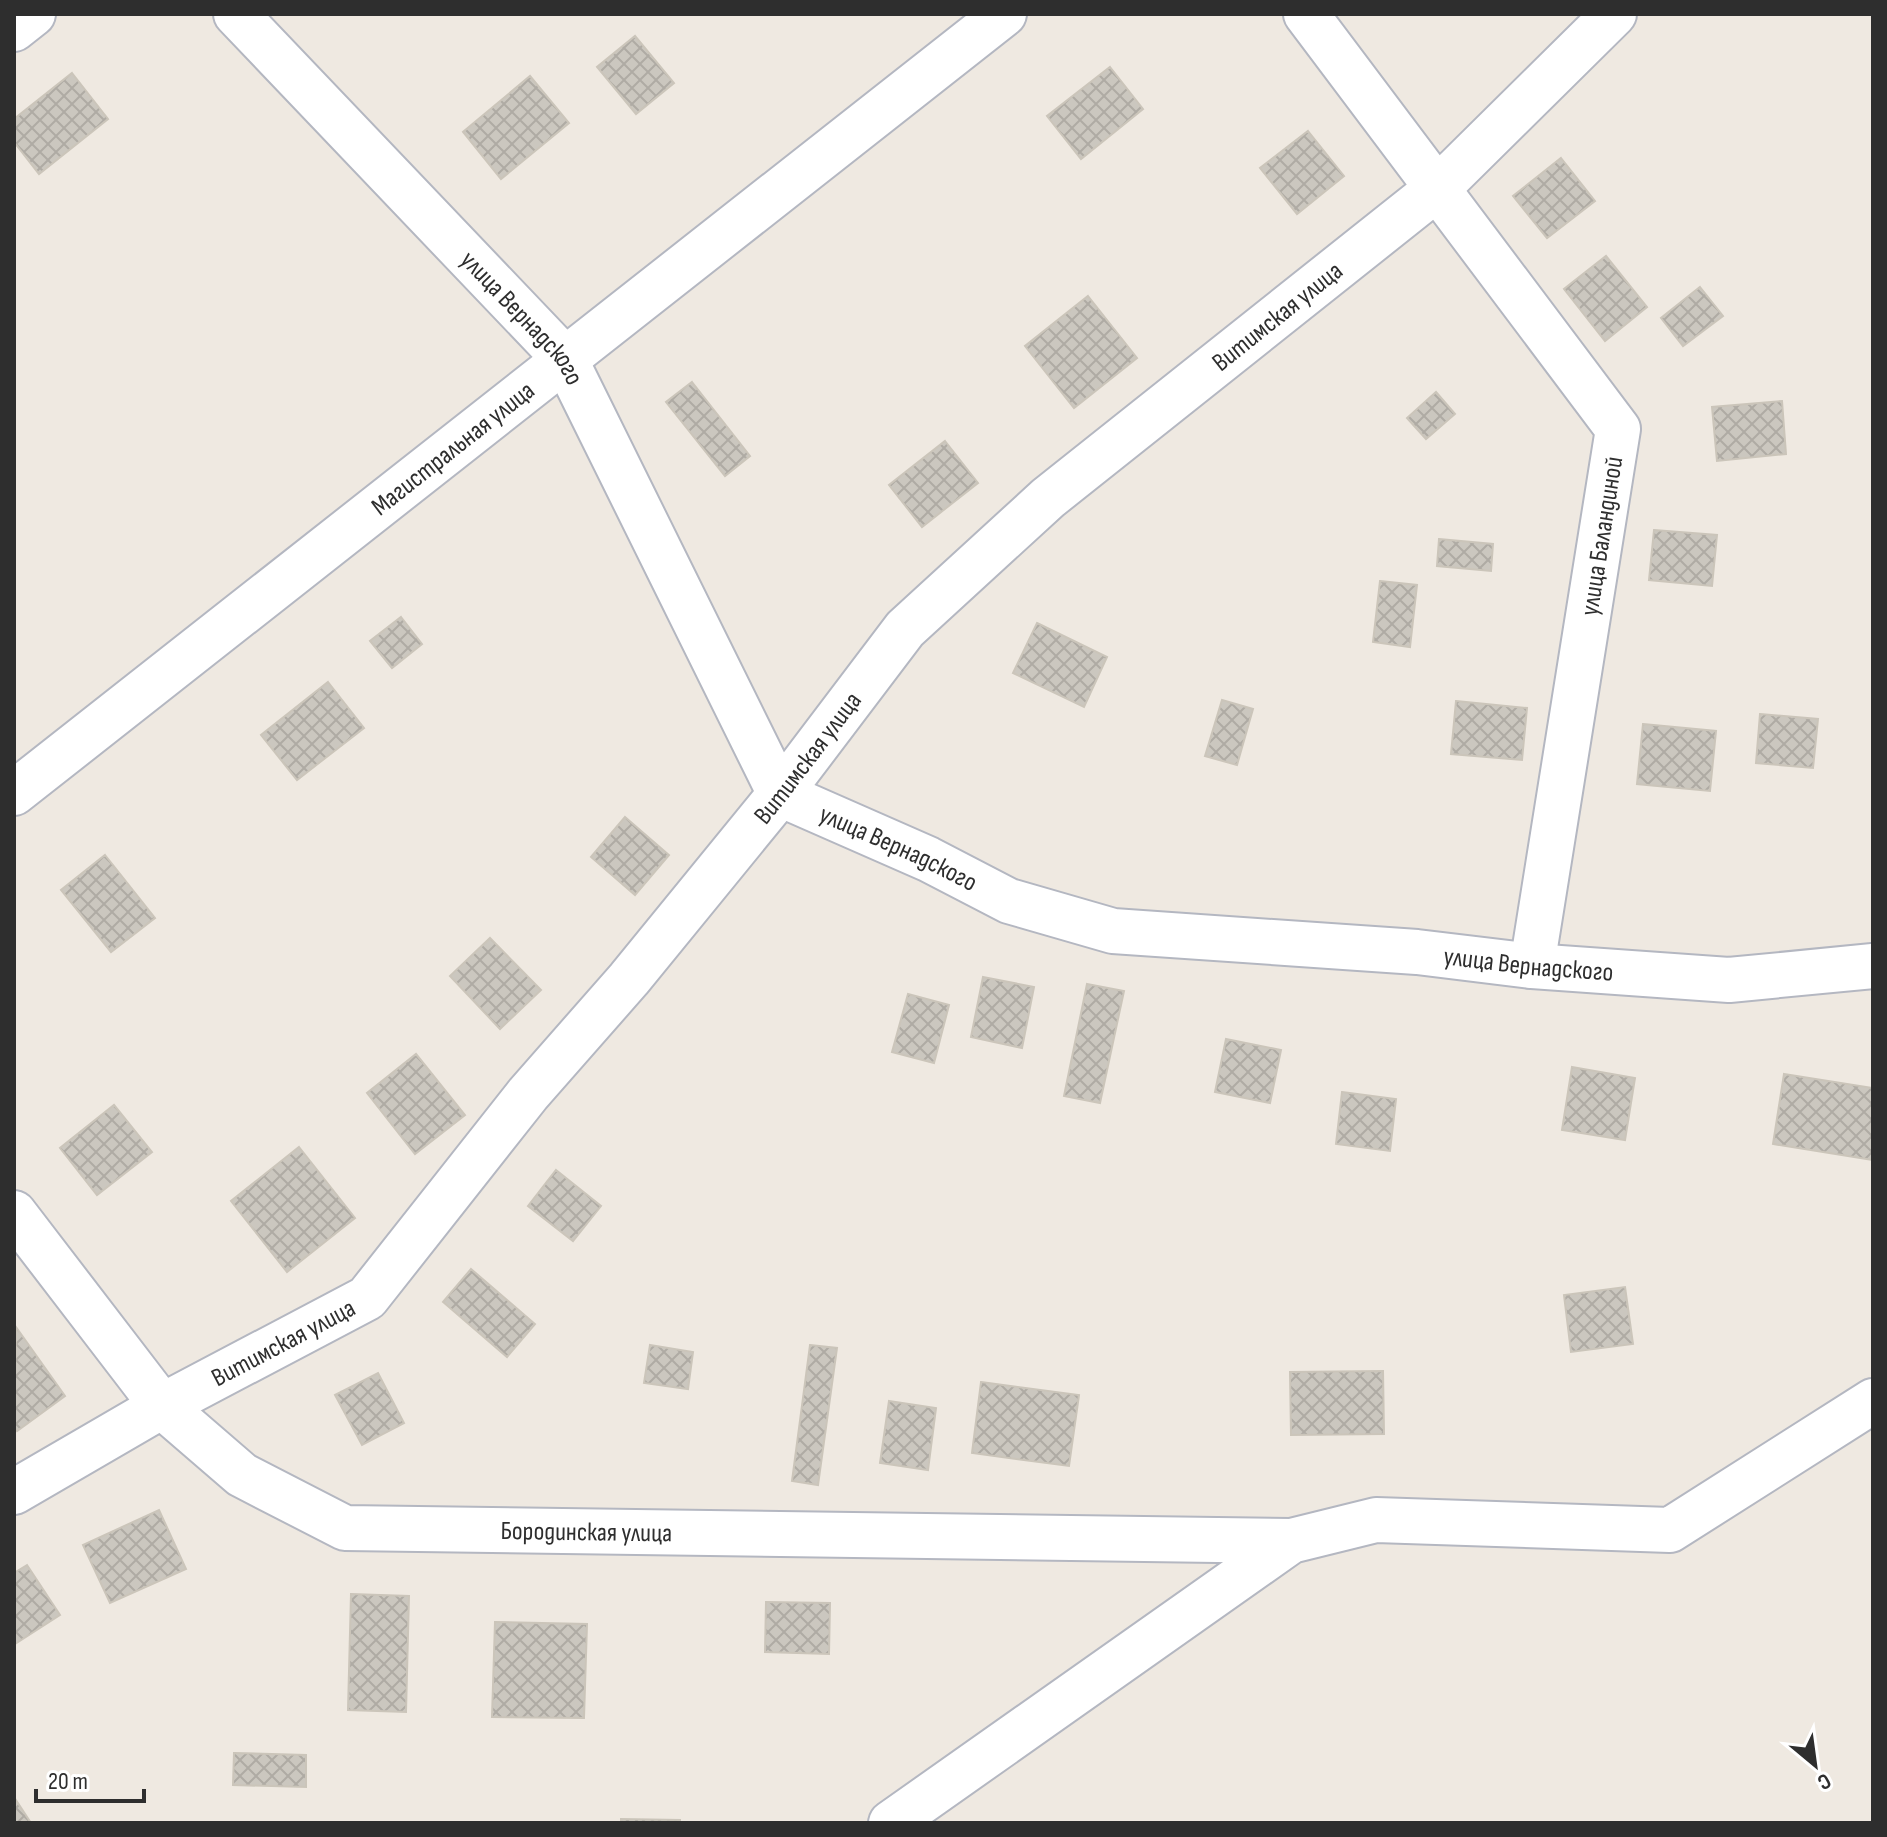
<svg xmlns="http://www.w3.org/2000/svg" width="1887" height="1837" font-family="'Sofia Sans Condensed',sans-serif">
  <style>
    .building { fill: url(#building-cross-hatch); stroke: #cbc5ba; stroke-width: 2 }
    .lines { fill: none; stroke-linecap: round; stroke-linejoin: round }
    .minor-casing { stroke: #b4b7c1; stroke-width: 48 }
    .minor { stroke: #fff; stroke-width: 44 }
    .labels { text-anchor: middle; stroke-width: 6; stroke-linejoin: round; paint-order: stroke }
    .street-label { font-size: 26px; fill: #2e2e2e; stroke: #fff }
  </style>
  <defs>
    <pattern id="building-cross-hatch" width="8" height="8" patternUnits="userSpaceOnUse" patternTransform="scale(2)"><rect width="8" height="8" fill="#cbc7bf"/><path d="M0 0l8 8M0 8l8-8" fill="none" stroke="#afaba4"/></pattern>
  </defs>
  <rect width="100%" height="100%" fill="#efe9e1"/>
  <path class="building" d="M635,36L674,83L636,114L597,67Z
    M1110,67L1143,109L1081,159L1047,116Z
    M72,73L108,119L39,174L14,142V119Z
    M530,76L569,123L501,179L463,132Z
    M1308,131L1344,176L1297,214L1260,168Z
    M1561,158L1595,201L1547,238L1513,196Z
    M1606,256L1647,307L1605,341L1564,289Z
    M1700,287L1723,316L1683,346L1661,318Z
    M1088,296L1137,358L1074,408L1025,346Z
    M692,382L750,456L725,476L666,402Z
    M1436,392L1455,414L1426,439L1407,418Z
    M1782,401L1786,454L1717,461L1712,407Z
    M945,441L978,483L922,527L889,485Z
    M1654,530L1717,535L1712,586L1649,580Z
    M1439,539L1493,544L1491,571L1437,566Z
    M1380,581L1417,585L1410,647L1373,642Z
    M401,617L422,644L392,668L370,641Z
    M1037,623L1107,657L1084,707L1013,673Z
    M328,682L364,728L297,780L261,735Z
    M1222,700L1253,709L1237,765L1205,756Z
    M1456,701L1527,708L1522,760L1451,754Z
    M1760,714L1818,719L1813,768L1756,763Z
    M1643,724L1716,731L1710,791L1637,784Z
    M625,817L669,855L635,895L591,857Z
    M105,855L155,918L111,952L61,890Z
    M490,938L541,990L500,1029L450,976Z
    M983,977L1034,987L1022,1048L971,1037Z
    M1087,984L1124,991L1100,1103L1064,1096Z
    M908,994L949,1005L934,1063L892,1052Z
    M1226,1039L1281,1050L1270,1103L1215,1092Z
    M416,1054L465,1115L415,1154L367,1093Z
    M1572,1067L1635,1078L1625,1140L1562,1130Z
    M1784,1074L1873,1088V1160L1773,1144Z
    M1342,1092L1396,1099L1390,1151L1336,1144Z
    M114,1105L152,1152L97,1195L60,1148Z
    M299,1147L355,1218L287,1272L231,1201Z
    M556,1170L601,1206L573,1241L528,1206Z
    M471,1269L535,1324L507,1357L443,1302Z
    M1625,1287L1633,1344L1571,1352L1564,1295Z
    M16,1327L65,1396L17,1431L14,1427Z
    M650,1345L693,1352L688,1389L644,1383Z
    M810,1345L837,1348L818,1485L792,1481Z
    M1383,1371L1384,1434L1291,1435L1290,1372Z
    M378,1373L404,1423L362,1445L335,1395Z
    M981,1382L1079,1395L1069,1466L972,1453Z
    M889,1401L936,1408L928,1470L880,1463Z
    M159,1510L186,1569L110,1603L83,1545Z
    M27,1565L60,1615L15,1644L14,1573Z
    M351,1594L409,1596L406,1712L348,1710Z
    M766,1602L830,1603L829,1654L765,1652Z
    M495,1622L587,1624L584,1718L492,1717Z
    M234,1753L306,1755V1787L233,1785Z
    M14,1797L31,1823H14Z
    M621,1819L680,1820V1823H621Z"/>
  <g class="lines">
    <defs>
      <g id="minor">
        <path id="s1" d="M236,14L565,359L780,794L928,859L1009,901L1113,931L1417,952L1532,966L1729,980L1873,966"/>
        <path d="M1306,14L1618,429L1532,966"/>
        <path d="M14,29L33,14"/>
        <path id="s2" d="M14,793L1004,14"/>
        <path id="s3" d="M14,1213L162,1406L242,1475L345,1528L1291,1541"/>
        <path id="s4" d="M14,1492L162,1406L367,1298L528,1094L629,979L780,794L905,629L1048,498L1439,187L1614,14"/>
        <path d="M891,1823L1291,1541L1376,1520L1670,1530L1873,1401"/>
      </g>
    </defs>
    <use href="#minor" class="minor-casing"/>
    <use href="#minor" class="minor"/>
  </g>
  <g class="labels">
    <g class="street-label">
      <text dy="9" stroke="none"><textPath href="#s4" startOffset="1748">Витимская улица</textPath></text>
      <text dy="9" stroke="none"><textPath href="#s1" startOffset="418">улица Вернадского</textPath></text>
      <text dy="9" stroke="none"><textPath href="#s2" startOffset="558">Магистральная улица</textPath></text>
      <text transform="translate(1601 536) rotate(-81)" y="9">улица Баландиной</text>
      <text dy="9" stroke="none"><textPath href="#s4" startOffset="1100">Витимская улица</textPath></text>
      <text dy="9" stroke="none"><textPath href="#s1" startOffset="1092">улица Вернадского</textPath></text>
      <text dy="9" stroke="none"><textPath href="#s1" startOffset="1740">улица Вернадского</textPath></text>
      <text dy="9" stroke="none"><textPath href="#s4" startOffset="308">Витимская улица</textPath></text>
      <text dy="9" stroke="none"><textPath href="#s3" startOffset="706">Бородинская улица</textPath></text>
    </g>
  </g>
  <rect width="1887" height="1837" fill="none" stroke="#2e2e2e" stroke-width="32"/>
  <g transform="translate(1815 1765) rotate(151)" stroke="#ffffff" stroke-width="6" paint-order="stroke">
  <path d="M0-6L14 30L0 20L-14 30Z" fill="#2e2e2e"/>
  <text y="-12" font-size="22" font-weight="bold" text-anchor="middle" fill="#2e2e2e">С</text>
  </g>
  <path d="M36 1789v12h108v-12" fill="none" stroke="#2e2e2e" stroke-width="4"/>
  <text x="48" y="1789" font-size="24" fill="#2e2e2e" stroke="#ffffff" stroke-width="6" paint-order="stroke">20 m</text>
</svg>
